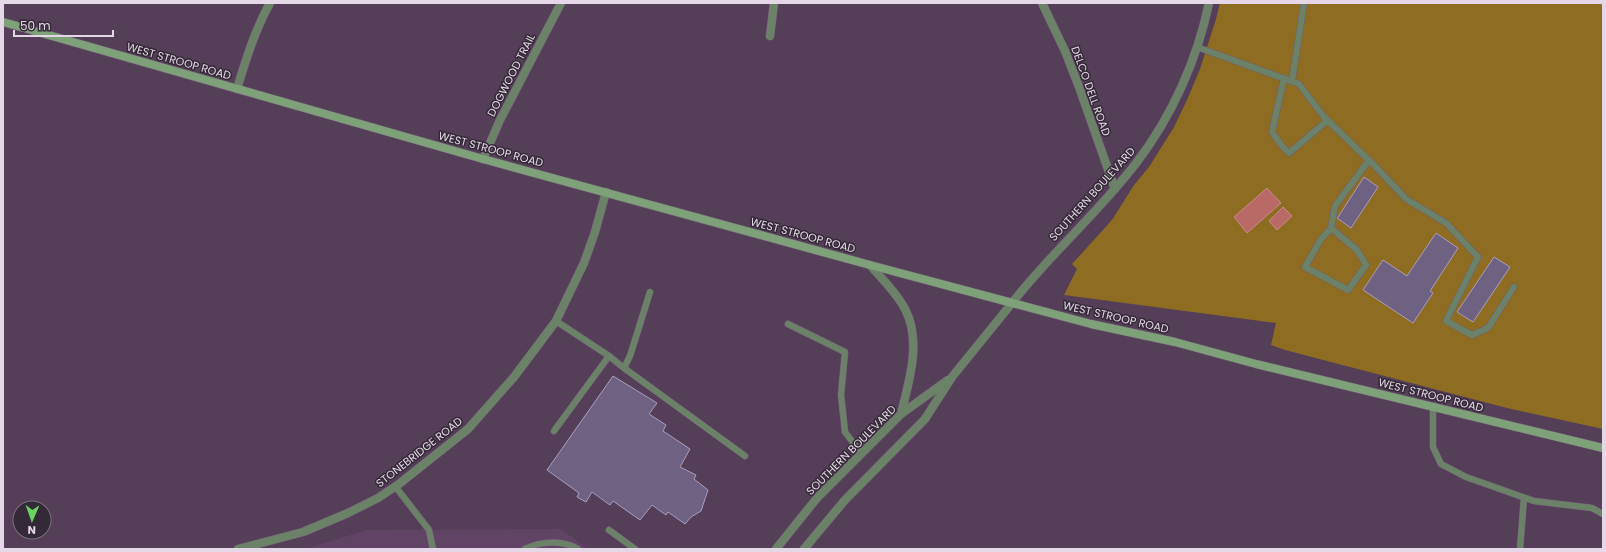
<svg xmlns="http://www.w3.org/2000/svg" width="1606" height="552" font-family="Poppins,sans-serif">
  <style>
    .built { fill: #614465 }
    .green { fill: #8e6c22 }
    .water { fill: #b96a67; stroke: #c68b8d }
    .building { fill: #6e6182; stroke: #ab9dc1 }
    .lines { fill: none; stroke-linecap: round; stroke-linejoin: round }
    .service-casing { stroke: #725d75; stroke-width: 7 }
    .minor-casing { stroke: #725d75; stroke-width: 9 }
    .tertiary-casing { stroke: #725d75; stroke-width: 9 }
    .secondary-casing { stroke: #725d75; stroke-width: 9 }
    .service { stroke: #6b8269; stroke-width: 6 }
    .minor { stroke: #6b8269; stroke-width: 8 }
    .tertiary { stroke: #6b8269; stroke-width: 8 }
    .secondary { stroke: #7ea17a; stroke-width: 8 }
    .labels { text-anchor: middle; stroke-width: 3; stroke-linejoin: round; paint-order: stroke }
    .street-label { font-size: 11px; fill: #e5d7e7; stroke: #342936 }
  </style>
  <rect width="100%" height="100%" fill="#553e58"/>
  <path class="built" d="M561,529L588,549H305L367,530Z"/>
  <path class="green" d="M1220,3H1603V429L1507,408L1285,350L1271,345L1276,323L1064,295L1077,269L1072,264L1112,220L1134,185L1149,167L1174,127L1187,100L1200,69L1216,19Z"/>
  <path class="water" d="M1267,188L1281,203L1247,233L1234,217Z
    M1283,207L1292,216L1277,230L1269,221Z"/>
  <path class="building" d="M1364,177L1378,187L1351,228L1337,218L1338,217Z
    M1436,233L1458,248L1430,291L1433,293L1413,323L1363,290L1383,260L1407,276Z
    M1494,257L1510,267L1473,322L1457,312Z
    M613,376L657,403L649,414L666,425L663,431L690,449L680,467L696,475L694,479L708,490L701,511L691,517L685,524L668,512L666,515L652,505L640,520L613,501L610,505L592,492L586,502L577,497L579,493L547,470Z"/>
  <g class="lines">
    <defs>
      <path id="service" d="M1197,47L1299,84L1324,117L1375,166L1406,199L1446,223L1478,257L1446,321L1472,335L1488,328L1514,287
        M1284,78L1272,132L1282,146L1289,153L1328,120
        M1292,81L1304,3
        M1331,228L1321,239L1305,267L1348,290L1366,265L1357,250L1331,228L1335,206L1369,160
        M556,321L609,356L624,368L745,456
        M788,324L845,352L841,395L845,432L861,453
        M624,368L630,356L650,292
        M1433,407V447L1441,464L1466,477L1534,501L1592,508L1603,514
        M554,431L609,356
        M395,486L429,530L433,549
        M609,530L635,549
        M525,549C541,541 562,540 578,549
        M1520,549L1524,498"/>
      <path id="minor" d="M1042,3L1065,51L1079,87L1115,189
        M770,36L774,3
        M237,89C246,59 255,30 270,3
        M483,159L500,120L561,3
        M1012,303C1051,253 1099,212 1137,162C1172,116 1197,60 1209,3
        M238,549L303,532L348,513L378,498L399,484L468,429L514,377L556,321L584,263L595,232L606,192"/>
      <path id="tertiary" d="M870,265C882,279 897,293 905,309C922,341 909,381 901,414
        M776,549L817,498L901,414L948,380
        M804,549L845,500L925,419L952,377L1012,303"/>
      <path id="secondary" d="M3,22L483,159L870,265L1091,324L1175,342L1256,364L1603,448"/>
    </defs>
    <use href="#service" class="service-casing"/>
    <use href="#minor" class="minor-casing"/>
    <use href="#tertiary" class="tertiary-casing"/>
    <use href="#secondary" class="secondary-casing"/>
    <use href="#service" class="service"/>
    <use href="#minor" class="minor"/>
    <use href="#tertiary" class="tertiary"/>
    <use href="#secondary" class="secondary"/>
  </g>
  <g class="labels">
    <g class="street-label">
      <text transform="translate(179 61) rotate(16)" y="4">WEST STROOP ROAD</text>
      <text transform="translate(511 75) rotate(-63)" y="4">DOGWOOD TRAIL</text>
      <text transform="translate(1091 91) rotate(70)" y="4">DELCO DELL ROAD</text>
      <text transform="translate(491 149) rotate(15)" y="4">WEST STROOP ROAD</text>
      <text transform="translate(1092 194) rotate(-48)" y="4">SOUTHERN BOULEVARD</text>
      <text transform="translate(803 235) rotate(15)" y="4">WEST STROOP ROAD</text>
      <text transform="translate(1116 317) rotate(13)" y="4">WEST STROOP ROAD</text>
      <text transform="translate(1431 395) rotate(14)" y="4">WEST STROOP ROAD</text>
      <text transform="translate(851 450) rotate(-45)" y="4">SOUTHERN BOULEVARD</text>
      <text transform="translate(419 452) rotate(-38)" y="4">STONEBRIDGE ROAD</text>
    </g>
  </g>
  <rect width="1606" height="552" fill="none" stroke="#e5d7e7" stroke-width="8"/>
  <g transform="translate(32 520) rotate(182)"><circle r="19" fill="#342936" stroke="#7b6f7d"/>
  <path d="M0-3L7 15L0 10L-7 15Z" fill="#6ad364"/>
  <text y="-6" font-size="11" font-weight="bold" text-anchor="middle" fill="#e5d7e7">N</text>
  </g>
  <path d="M14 30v6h99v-6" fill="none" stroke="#e5d7e7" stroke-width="2"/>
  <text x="20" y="30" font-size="12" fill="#e5d7e7" stroke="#342936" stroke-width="3" paint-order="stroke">50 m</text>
</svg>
